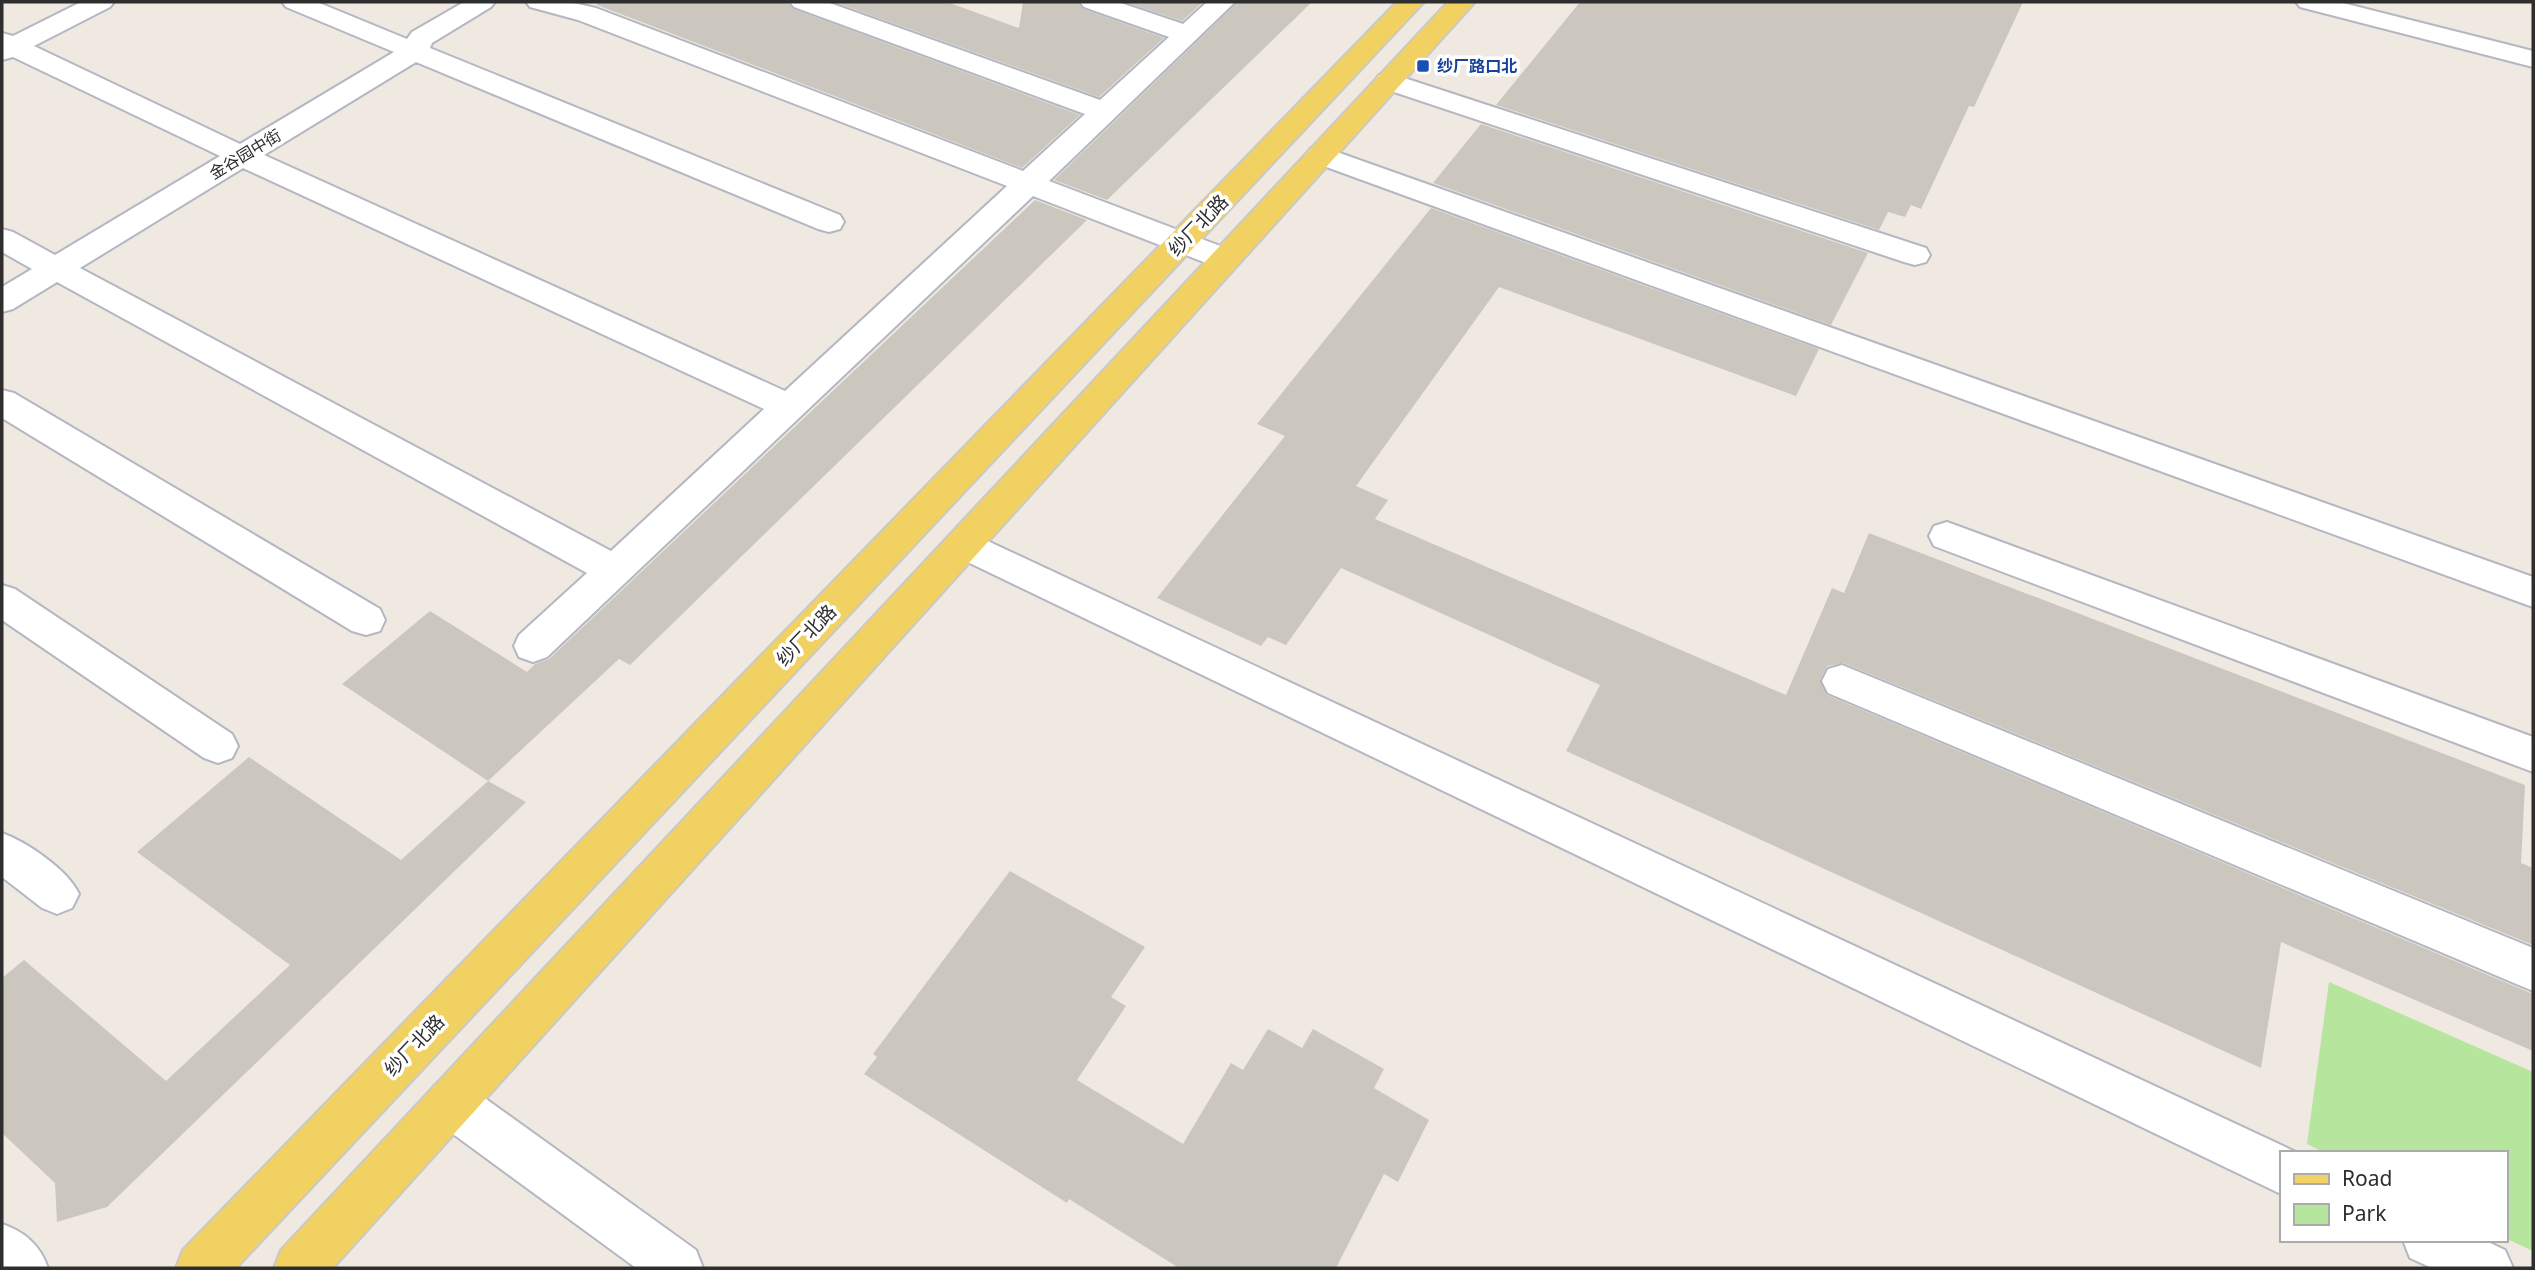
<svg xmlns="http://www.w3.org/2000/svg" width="2535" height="1270" font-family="'Noto Sans','Noto Sans SC',sans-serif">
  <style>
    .green { fill: #b6e59e }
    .building { fill: #cbc7bf }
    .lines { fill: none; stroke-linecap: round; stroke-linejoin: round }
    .minor-casing { stroke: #b4b7c1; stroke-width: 4 }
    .major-casing { stroke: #c9c9c9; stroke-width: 4 }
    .minor { fill: #fff; fill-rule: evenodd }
    .major { fill: #f2d163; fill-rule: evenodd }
    .transit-dot { fill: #1a4fb4; stroke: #fff; stroke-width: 2.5 }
    .labels { text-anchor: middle; stroke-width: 7; stroke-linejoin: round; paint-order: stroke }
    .far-transit-label { font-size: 16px; font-weight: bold; fill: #164399; stroke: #fff; text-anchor: start }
    .far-street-label { font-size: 16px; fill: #2e2e2e; stroke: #fff }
    .street-label { font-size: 19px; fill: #2e2e2e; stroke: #fff }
  </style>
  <rect width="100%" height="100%" fill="#efe9e1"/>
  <path class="green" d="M2329,982L2533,1072V1251L2505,1238V1153H2325L2307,1144Z"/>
  <path class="building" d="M597,2H787L793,9L1080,115L1022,168L597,5Z
    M834,2H947L1019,28L1023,2H1077L1083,9L1164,38L1099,97Z
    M1125,2H1203L1182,21Z
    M1238,2H1312L1107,200L1054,180Z
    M1580,2H2023L1974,107L1969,106L1921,209L1911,205L1905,217L1888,212L1879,230L1496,105Z
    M1481,124L1868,253L1831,325L1433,183Z
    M1035,200L1087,220L630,665L619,659L488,781L342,684L430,611L527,672L535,664L549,659Z
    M1431,208L1819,349L1796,396L1499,287L1356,486L1388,500L1375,519L1786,695L1832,588L1844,593L1869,533L2525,785L2521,863L2533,868V945L1843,663L1827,666L1820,680L1827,695L2533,994V1051L2281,942L2261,1068L1566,751L1600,685L1341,568L1286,645L1268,637L1261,646L1157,598L1285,436L1257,424Z
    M249,757L401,860L488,781L526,802L107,1207L57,1222L55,1183L2,1133V978L24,960L166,1081L290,965L137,852Z
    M1010,871L1145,947L1111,997L1126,1006L1077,1080L1183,1144L1231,1063L1243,1070L1268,1029L1302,1048L1313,1029L1384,1069L1374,1088L1429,1120L1398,1182L1384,1174L1336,1268H1179L1069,1199L1067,1203L864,1074L877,1057L873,1054Z"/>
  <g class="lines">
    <defs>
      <path id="minor" d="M81,2H114L110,7L34,46L240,144L394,52L286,7L282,2H317L407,39L412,32L464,2H495L491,7L432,43L430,48L840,215L844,222L840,229L829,232L818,229L416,62L264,155L785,391L1007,186L578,20L530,7L526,2H569L596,8L1023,171L1085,114L794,7L790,2H827L1100,100L1169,37L1084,7L1080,2H1118L1183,24L1207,2H1235L1049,181L1236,252L1241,259L1236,266L1225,269L1214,266L1033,196L547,657L533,662L519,657L514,646L519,635L587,573L57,282L13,309L2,312V287L32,269L2,252V229L13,232L55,255L220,156L13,57L2,60V33L13,36ZM243,168L764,409L611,551L80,268Z
        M2296,2H2339L2533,51V67L2300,7Z
        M1389,73L1926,248L1930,255L1926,262L1915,265L1904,262L1379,87L1375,81L1379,75Z
        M1320,146L2533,577V607L1310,161L1306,155L1310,149Z
        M2,390L14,393L380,609L385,620L380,631L366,635L352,631L2,418Z
        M1947,522L2533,737V772L1934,546L1929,536L1934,526Z
        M964,530L2298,1153H2281V1194L951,554L946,544L951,534Z
        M2,585L15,589L232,734L238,746L232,758L218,763L204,758L2,620Z
        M1842,665L2533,948V991L1828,693L1822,681L1828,669Z
        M2,833C27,842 68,870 79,894L72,908L57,914L42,908L2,877Z
        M451,1079L468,1086L696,1250L703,1268H636L434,1120L427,1103L434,1086Z
        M2,1224C25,1232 40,1245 48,1268H2Z
        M2403,1240H2484L2505,1250L2513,1268H2432L2410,1258Z"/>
      <path id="major" d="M1397,2H1424L236,1268H176L183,1250Z
        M1448,2H1475L333,1268H274L281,1250Z"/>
    </defs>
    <use href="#minor" class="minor-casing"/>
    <use href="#major" class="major-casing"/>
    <use href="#minor" class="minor"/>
    <use href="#major" class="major"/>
  </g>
  <rect class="transit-dot" x="1416" y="59" width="14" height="14" rx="3.5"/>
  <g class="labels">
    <g class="far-transit-label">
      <text x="1437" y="72">纱厂路口北</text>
    </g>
    <g class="far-street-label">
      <text transform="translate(245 154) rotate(-31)" y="6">金谷园中街</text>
    </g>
    <g class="street-label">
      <text transform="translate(1198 225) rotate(-46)" y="7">纱厂北路</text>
      <text transform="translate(806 635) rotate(-46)" y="7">纱厂北路</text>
      <text transform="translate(414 1045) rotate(-46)" y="7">纱厂北路</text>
    </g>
  </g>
  <rect width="2535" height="1270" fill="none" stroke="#2e2e2e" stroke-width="7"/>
  <rect x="2280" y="1151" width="228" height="91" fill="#ffffff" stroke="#ababab" stroke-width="2"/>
  <rect x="2294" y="1174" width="35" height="10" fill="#f2d163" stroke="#ababab" stroke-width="2"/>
  <text x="2342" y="1186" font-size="21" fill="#2e2e2e">Road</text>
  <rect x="2294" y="1204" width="35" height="21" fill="#b6e59e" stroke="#ababab" stroke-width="2"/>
  <text x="2342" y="1221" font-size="21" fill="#2e2e2e">Park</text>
</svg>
